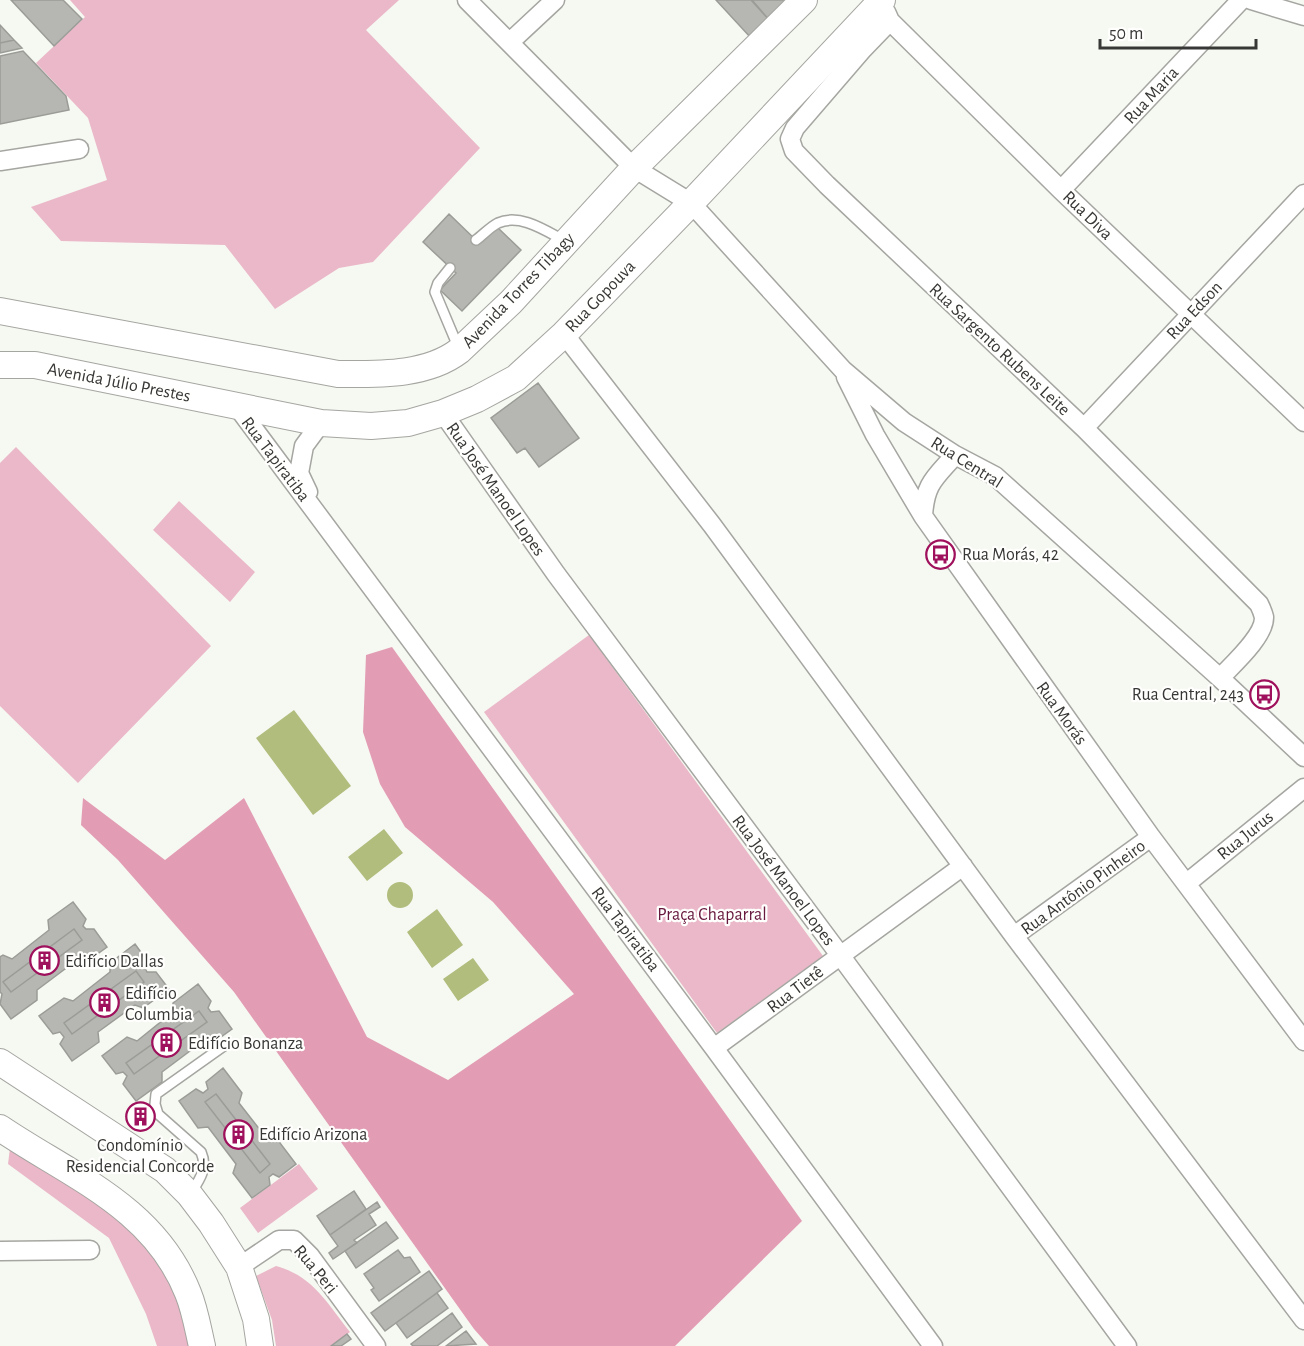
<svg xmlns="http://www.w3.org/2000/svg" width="1304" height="1346" font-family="'Alegreya Sans',sans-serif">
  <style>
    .green { fill: #eab8c9 }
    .forest { fill: #e29db5 }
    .water { fill: #b0bd7d }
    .building { fill: #b6b7b2; stroke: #9b9c97; stroke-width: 1.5 }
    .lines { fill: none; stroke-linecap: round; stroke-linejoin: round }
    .lane-casing { stroke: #a5a6a1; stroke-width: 12 }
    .street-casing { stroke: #a5a6a1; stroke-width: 21 }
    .secondary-casing { stroke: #a5a6a1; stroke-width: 28 }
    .lane { stroke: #fff; stroke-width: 9 }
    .street { stroke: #fff; stroke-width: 18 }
    .secondary { stroke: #fff; stroke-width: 26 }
    .labels { text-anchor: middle; stroke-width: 4.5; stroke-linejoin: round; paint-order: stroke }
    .street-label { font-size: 18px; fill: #373836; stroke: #fffffe }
    .poi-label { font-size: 18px; fill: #373836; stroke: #fffffe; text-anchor: start }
    .park-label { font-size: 18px; fill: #68193e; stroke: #fffffe }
  </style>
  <rect width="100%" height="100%" fill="#f6f8f2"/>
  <path class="green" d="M70,0H399L366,30L480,148L373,262L339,268L275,309L225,245L61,241L31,207L107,180L88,118L36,63L85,17Z
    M16,447L211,646L78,783L0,706V463Z
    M179,501L255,572L230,602L153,530Z
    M589,635L823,956L717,1033L484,712Z
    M11,1140L100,1193L170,1264L198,1346H157L146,1314L109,1238L8,1164Z
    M299,1164L318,1189L258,1233L240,1208Z
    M276,1266C313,1276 327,1303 350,1332L331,1346H276L272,1320L256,1276Z"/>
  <path class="forest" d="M392,647L802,1221L675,1346H489L474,1329L234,992L118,860L81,825L83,798L165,860L244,798L367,1037L448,1080L574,994L493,902L405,827L380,784L363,732L366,655Z"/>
  <path class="water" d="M294,710L351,786L313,815L256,738Z
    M384,829L403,853L367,881L348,857Z
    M387 895a13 13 0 1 1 26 0a13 13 0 1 1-26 0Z
    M437,909L463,945L432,968L407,932Z
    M473,958L489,980L458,1001L443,979Z"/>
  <path class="building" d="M11,0H63L82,19L54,46Z
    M716,0H751L770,21L751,38Z
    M752,0H788L770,21Z
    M0,25L14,40L0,43Z
    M14,40L22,48L0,53V43Z
    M23,51L66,96L69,110L0,124V56Z
    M449,214L479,243L496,226L521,250L462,311L440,290L456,273L423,242Z
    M538,383L579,438L539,467L525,448L517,453L491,418Z
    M73,902L86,919L83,926L86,929H94L107,947L82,965L73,963L37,990V1000L11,1019L0,1004L2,994L0,992V957L3,955L12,959L49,930L48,920Z
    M74,929L82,940L11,992L3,982Z
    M135,944L148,962L145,968L147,972H156L169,989L143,1008L135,1005L98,1032L99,1042L72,1061L60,1044L64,1037L60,1032L53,1034L39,1016L64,998L73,1001L110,972V963Z
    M136,971L144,982L72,1034L64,1023Z
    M198,984L211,1001L208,1008L211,1012L219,1011L232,1029L207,1047L198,1045L162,1072V1082L136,1101L123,1084L127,1076L123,1072L116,1074L102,1056L127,1037L137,1041L173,1012V1003Z
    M199,1011L207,1022L134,1074L126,1063Z
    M223,1068L242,1093L239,1103L268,1140L277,1139L296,1164L279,1177L273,1174L269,1177L270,1185L252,1198L233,1173L236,1164L208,1127L198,1128L179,1101L196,1089L203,1093L208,1089L206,1082Z
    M216,1094L270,1164L260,1173L205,1102Z
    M139,1105L152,1116L143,1128L129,1116Z
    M354,1191L366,1209L330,1235L317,1216Z
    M377,1202L380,1207L369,1214L376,1225L354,1240L357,1243L333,1259L329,1253L338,1246L330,1235Z
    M386,1222L398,1238L356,1268L345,1251Z
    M398,1250L404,1258L410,1257L420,1272L379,1301L371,1290L374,1288L364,1274Z
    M429,1271L442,1289L385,1331L371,1313Z
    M437,1293L448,1308L407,1338L396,1323Z
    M452,1313L462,1327L437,1346H413L411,1344Z
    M466,1331L476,1344L446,1346Z
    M347,1334L351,1339L341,1346H331Z"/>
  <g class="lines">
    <defs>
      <path id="lane" d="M476,240C483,235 490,227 498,223C520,213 546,231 565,241
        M450,268L438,283L435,292L459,349
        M191,1193C200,1179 208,1168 201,1152L158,1114L155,1104L156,1094L225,1045"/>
      <path id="street" d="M467,0L634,168L691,203L843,370L904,422L955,455L995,476L1220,678L1304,757
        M1251,0L1304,16
        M886,12L890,21L1061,190L1304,422
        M890,21L863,49L795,128L790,139L794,151L827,185L1084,428L1259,604C1261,608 1263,613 1264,617C1265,636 1232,665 1220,678
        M510,42L555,0
        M0,161L79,149
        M1061,190L1241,0
        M564,334L712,525L1014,936L1304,1320
        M846,377L875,435L923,516L1151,837L1304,1041
        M236,405L714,1048L933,1346
        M443,413L556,574L840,955L1127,1346
        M1084,428L1304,194
        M308,492L299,473L304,446L321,423
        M923,516C925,483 935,478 955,455
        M1187,883L1304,788
        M1014,936L1151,837
        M714,1048L963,866
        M0,1251L90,1250
        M239,1267L279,1240H294L310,1256L376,1346"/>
      <path id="secondary" d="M0,311L338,374C378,374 426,376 459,351L511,302L634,168L804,0
        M0,365H35L321,423L371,426L408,423L443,413L477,399L516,378L564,334L691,203L882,0
        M0,1062L165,1170L189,1194L211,1223L239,1267L256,1319L260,1346
        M0,1128C71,1176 154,1207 188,1293C195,1310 198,1329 202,1346"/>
    </defs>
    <use href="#lane" class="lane-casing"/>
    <use href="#street" class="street-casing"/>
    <use href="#secondary" class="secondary-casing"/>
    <use href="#lane" class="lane"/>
    <use href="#street" class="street"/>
    <use href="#secondary" class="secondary"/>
  </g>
  <defs>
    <symbol id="bus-ring" viewBox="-11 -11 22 22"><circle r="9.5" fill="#fffffe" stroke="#9f115c" stroke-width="1.5"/><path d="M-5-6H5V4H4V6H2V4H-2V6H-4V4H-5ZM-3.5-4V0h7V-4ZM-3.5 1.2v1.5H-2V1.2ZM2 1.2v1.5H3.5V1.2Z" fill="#9f115c"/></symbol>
    <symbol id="building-ring" viewBox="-11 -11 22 22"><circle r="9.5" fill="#fffffe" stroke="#9f115c" stroke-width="1.5"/><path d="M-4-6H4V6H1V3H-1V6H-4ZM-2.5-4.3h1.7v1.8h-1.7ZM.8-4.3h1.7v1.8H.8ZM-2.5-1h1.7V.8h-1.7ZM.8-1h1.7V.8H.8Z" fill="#9f115c"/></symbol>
  </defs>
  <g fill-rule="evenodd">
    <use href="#bus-ring" x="924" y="538" width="33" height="33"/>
    <use href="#bus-ring" x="1248" y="678" width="33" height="33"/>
    <use href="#building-ring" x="28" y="944" width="33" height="33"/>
    <use href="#building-ring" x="88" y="986" width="33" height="33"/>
    <use href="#building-ring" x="150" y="1026" width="33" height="33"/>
    <use href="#building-ring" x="124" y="1100" width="33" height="33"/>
    <use href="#building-ring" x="222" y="1118" width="33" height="33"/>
  </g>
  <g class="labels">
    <g class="street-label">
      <text transform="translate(1151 95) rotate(-47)" y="6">Rua Maria</text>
      <text transform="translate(1088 215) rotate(44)" y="6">Rua Diva</text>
      <text transform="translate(518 290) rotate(-46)" y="6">Avenida Torres Tibagy</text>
      <text transform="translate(600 296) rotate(-46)" y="6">Rua Gopouva</text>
      <text transform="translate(1194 310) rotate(-47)" y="6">Rua Edson</text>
      <text transform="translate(1000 349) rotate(43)" y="6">Rua Sargento Rubens Leite</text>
      <text transform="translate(119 382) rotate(11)" y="6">Avenida Júlio Prestes</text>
      <text transform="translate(276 459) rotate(53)" y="6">Rua Tapiratiba</text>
      <text transform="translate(967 462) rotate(32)" y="6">Rua Central</text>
      <text transform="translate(496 489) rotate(55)" y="6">Rua José Manoel Lopes</text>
      <text transform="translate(1062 713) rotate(54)" y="6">Rua Morás</text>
      <text transform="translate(1245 835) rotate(-39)" y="6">Rua Jurus</text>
      <text transform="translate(784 880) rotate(53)" y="6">Rua José Manoel Lopes</text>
      <text transform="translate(1083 887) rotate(-36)" y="6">Rua Antônio Pinheiro</text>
      <text transform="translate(626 929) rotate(53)" y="6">Rua Tapiratiba</text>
      <text transform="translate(795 989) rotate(-37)" y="6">Rua Tietê</text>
      <text transform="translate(316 1269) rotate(50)" y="6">Rua Peri</text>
    </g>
    <g class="poi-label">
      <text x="962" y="560">Rua Morás, 42</text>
      <text x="1244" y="700" text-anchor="end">Rua Central, 243</text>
      <text x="65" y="967">Edifício Dallas</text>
      <text x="125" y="999">Edifício<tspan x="125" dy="21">Columbia</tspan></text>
      <text x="188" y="1049">Edifício Bonanza</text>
      <text x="259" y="1140">Edifício Arizona</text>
      <text x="140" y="1151" text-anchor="middle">Condomínio<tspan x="140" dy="21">Residencial Concorde</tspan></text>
    </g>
    <g class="park-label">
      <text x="712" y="920">Praça Chaparral</text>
    </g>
  </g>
  <path d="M1100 39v9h156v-9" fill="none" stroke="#373836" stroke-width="3"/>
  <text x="1109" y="39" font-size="18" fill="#373836" stroke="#fffffe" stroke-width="4.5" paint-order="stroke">50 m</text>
</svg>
